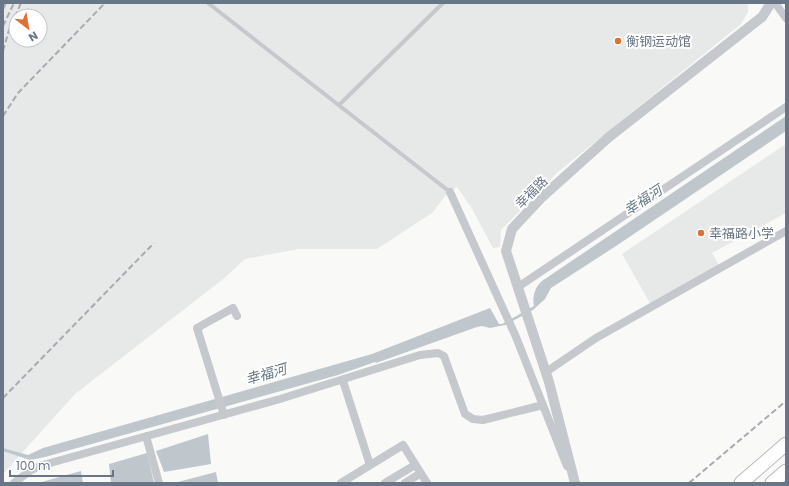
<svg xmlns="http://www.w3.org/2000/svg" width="789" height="486" font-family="Poppins,'Noto Sans SC',sans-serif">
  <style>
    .built { fill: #e7e8e8; fill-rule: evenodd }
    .water { fill: #bfc7cd }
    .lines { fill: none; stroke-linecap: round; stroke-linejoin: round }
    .trunk-casing { stroke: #b8bbbe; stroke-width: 15 }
    .service { stroke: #c5c8cc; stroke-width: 4 }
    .minor { stroke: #c5c8cc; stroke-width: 8 }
    .tertiary { stroke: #c5c8cc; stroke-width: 10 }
    .trunk { stroke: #fff; stroke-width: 13 }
    .rail { stroke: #a6abb1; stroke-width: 2; stroke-dasharray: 6 3; stroke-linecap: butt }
    .poi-dot { fill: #dd7033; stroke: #fff; stroke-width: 1.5 }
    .labels { text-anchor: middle; stroke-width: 4; stroke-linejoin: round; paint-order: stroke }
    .poi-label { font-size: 13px; fill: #697687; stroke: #fff; text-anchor: start }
    .street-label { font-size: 13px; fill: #697687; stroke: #fff }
    .water-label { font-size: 14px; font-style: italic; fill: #657782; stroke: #fff }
  </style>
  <rect width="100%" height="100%" fill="#f9f9f7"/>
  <path class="built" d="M3,3H748V12L741,24L558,172L501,230L500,247L493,248L471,207L457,187L446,195L432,213L377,249H299L245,259L222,280L75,394L3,474ZM16,16H40V40H16Z
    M786,144V213L712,253L720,267L651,305L622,254Z"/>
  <path class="water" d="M786,116V131L616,246L551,288L545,299L533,310L505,325L490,328L482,326L477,327L376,363L375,362L338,375L45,457L30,460L3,451V448L28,455L43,448L372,354L490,308L499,324H502L534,306C532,297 535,287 542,281Z
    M208,434L211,464L164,472L156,451Z
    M147,453L154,483H111L109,464Z
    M81,471L83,483H38Z
    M216,472L218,483H174Z"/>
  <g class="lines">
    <defs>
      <path id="trunk" d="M741,483L786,444
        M772,483L786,471"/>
    </defs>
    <use href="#trunk" class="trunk-casing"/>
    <path class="service" d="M208,3L450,192
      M339,105L443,3"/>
    <path class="minor" d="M775,3L786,18
      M450,192L516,337L567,466
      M518,287L786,107
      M546,372L596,338L786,231
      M343,381L370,465
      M224,415L197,328L233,308L237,316
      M146,436L159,483
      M14,483L31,470L43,465L280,399L420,355L438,353L444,356L465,414L473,419L483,420L543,405
      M341,483L403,445L427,483
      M385,483L415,465
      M405,483L421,473"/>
    <path class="tertiary" d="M575,483L549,382L506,251L512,229L541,198L609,137L762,17L771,3"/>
    <use href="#trunk" class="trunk"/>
    <path class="rail" d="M3,9L6,3
      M3,26L14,3
      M3,51L9,30L21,3
      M3,116L18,93L105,3
      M3,398L154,243
      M689,483L786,401"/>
  </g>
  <g class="poi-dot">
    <circle cx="618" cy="41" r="4"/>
    <circle cx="701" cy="233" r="4"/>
  </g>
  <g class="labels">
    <g class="poi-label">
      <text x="626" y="46">衡钢运动馆</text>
      <text x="709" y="238">幸福路小学</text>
    </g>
    <g class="street-label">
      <text transform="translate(531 192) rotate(-45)" y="5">幸福路</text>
    </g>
    <g class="water-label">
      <text transform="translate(643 200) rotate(-33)" y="5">幸福河</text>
      <text transform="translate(266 374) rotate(-16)" y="5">幸福河</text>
    </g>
  </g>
  <rect width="789" height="486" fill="none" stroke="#697687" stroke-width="8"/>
  <g transform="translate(28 28) rotate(149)"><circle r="19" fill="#ffffff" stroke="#c3c8cf"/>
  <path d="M0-3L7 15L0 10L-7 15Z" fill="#dd7033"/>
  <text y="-6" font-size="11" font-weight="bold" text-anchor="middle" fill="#697687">N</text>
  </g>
  <path d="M10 470v6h103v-6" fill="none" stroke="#697687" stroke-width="2"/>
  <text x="16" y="470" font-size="12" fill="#697687" stroke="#ffffff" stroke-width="3" paint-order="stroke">100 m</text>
</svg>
